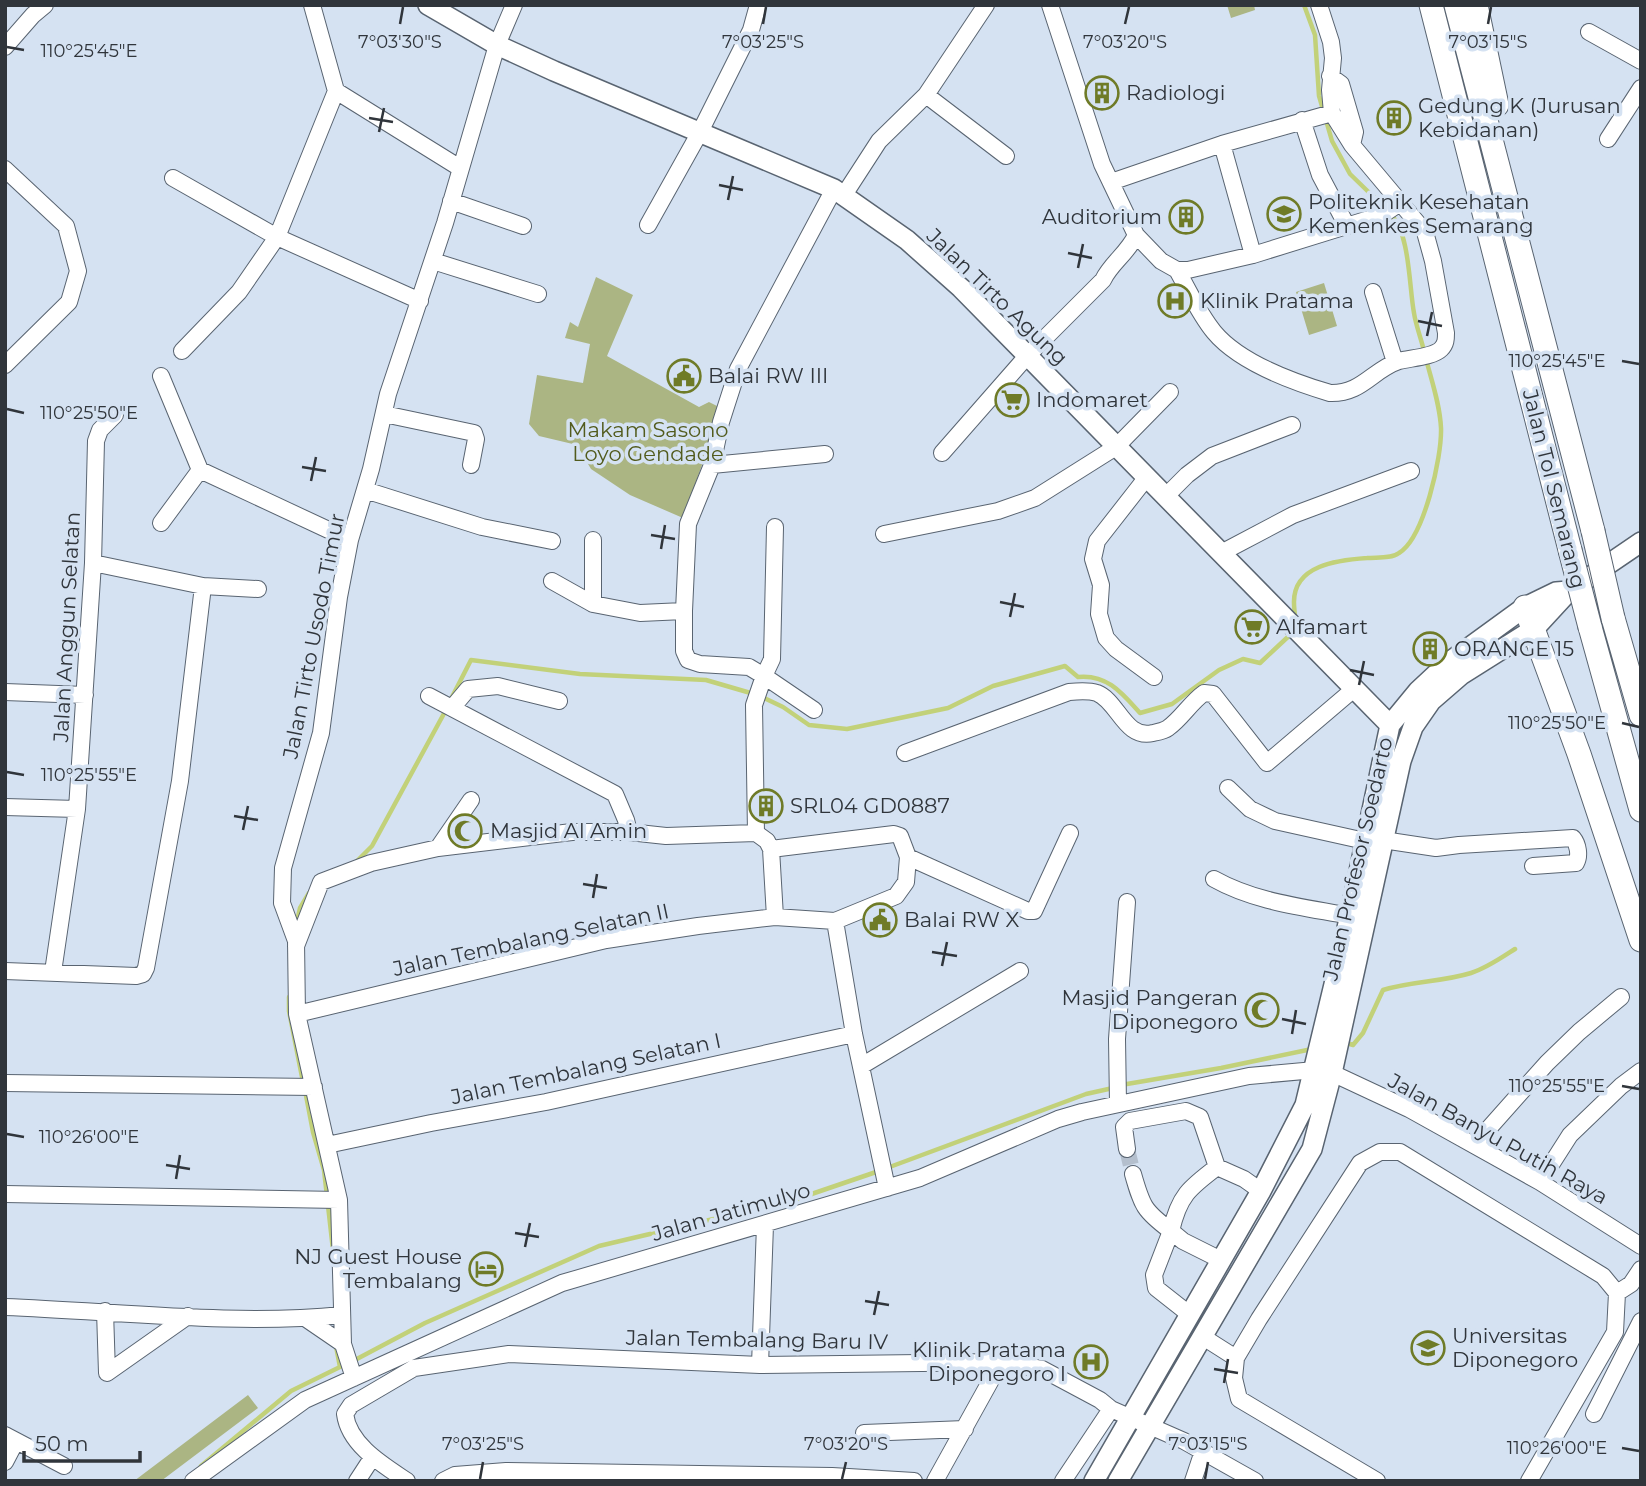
<svg xmlns="http://www.w3.org/2000/svg" width="1646" height="1486" font-family="Montserrat,sans-serif">
  <style>
    .green { fill: #abb583 }
    .lines { fill: none; stroke-linecap: round; stroke-linejoin: round }
    .stream { stroke: #c2d179; stroke-width: 4.5 }
    .minor-tunnel { stroke: #b4bfcd; stroke-width: 16; stroke-dasharray: 16 8; stroke-linecap: butt }
    .minor-casing { stroke: #596471; stroke-width: 18 }
    .major-casing { stroke: #596471; stroke-width: 22 }
    .highway-casing { stroke: #596471; stroke-width: 25 }
    .minor { stroke: #fff; stroke-width: 16 }
    .major { stroke: #fff; stroke-width: 19 }
    .highway { stroke: #fff; stroke-width: 23 }
    .highway-bridge-casing { stroke: #596471; stroke-width: 25; stroke-linecap: butt }
    .highway-bridge { stroke: #fff; stroke-width: 23 }
    .ticks { fill: none; stroke: #30353b; stroke-width: 2.5 }
    .labels { text-anchor: middle; stroke-width: 7; stroke-linejoin: round; paint-order: stroke }
    .poi-label { font-size: 21px; fill: #30353b; stroke: #d5e2f2; text-anchor: start }
    .street-label { font-size: 21px; fill: #30353b; stroke: #d5e2f2 }
    .park-label { font-size: 21px; fill: #525b1d; stroke: #d5e2f2 }
    .ticks-label { font-size: 18px; text-anchor: middle; fill: #30353b; stroke: #d5e2f2; stroke-width: 7; stroke-linejoin: round; paint-order: stroke }
  </style>
  <rect width="100%" height="100%" fill="#d5e2f2"/>
  <path class="green" d="M1227,5H1254L1255,10L1231,18Z
    M596,277L633,295L607,356L699,407L709,402L717,406L712,437L683,518L630,495L591,469L577,445L539,436L529,424L537,375L583,383L590,344L565,338L570,322L578,327Z
    M1324,283L1337,326L1309,335L1296,292Z
    M248,1395L258,1408L161,1481H134Z"/>
  <g class="lines">
    <path class="stream" d="M1304,5L1315,35L1319,96L1332,141L1350,174L1385,208
      M1391,215C1410,233 1409,287 1414,313C1416,326 1421,338 1424,351
      M1295,619C1295,614 1294,608 1294,603C1293,565 1338,560 1367,558C1377,557 1391,559 1399,553C1424,538 1442,457 1441,428C1440,405 1432,382 1426,359
      M452,697L471,660L580,674L706,680L754,694
      M762,697L783,707L809,725L847,729L948,708L993,686L1065,666L1078,677C1107,674 1122,693 1140,713L1172,704L1219,670L1243,659L1260,663L1291,634
      M356,862L372,846L447,708
      M296,926L300,908L309,893
      M289,997V1011L303,1082
      M1344,1042L1353,1045L1363,1033L1383,990C1412,981 1442,982 1471,973C1487,968 1501,958 1515,949
      M1121,1085L1221,1068L1312,1049
      M305,1090L313,1132L324,1170L333,1250
      M887,1168L1086,1094L1113,1088
      M336,1346L340,1367
      M353,1361L425,1323L599,1246L794,1200L879,1171
      M201,1466L291,1391L342,1366"/>
    <path class="minor-tunnel" d="M1127,1149L1133,1174"/>
    <defs>
      <path id="minor" d="M1050,5L1102,164L1136,235L1161,261L1177,270H1188L1253,255L1382,215L1400,203
        M1589,32L1641,61
        M5,47L33,15L45,5
        M1330,76L1341,84L1355,132L1352,145
        M336,91L460,168
        M926,95L1006,156
        M1302,120L1320,175L1347,226
        M1608,139L1641,88
        M1222,144L1253,255
        M5,169L66,226L78,271L69,302L5,365
        M173,178L277,237L420,301
        M1111,182L1222,144L1332,113
        M844,195L879,141L926,95L986,5
        M451,201L523,226
        M648,225L700,132L751,30L758,5
        M433,261L538,294
        M1177,270C1189,291 1199,314 1214,332C1239,362 1293,382 1330,393C1362,394 1372,370 1399,361C1411,358 1433,357 1441,349C1446,344 1446,339 1446,333L1433,261L1425,232L1352,145L1332,113L1330,90L1333,58L1331,42L1319,5
        M1373,292L1395,362
        M182,351L239,292L277,237L336,91L312,5
        M161,376L200,470L350,540
        M384,414L474,433L476,439L471,465
        M942,453L1027,356L1103,280C1111,263 1128,253 1136,235
        M712,465L825,454
        M1147,477L1097,541L1093,559L1101,585L1099,614L1106,638L1116,649L1154,677
        M365,490L482,527L552,541
        M1165,497L1187,475L1212,456L1292,425
        M161,523L200,470
        M775,527L772,659L764,676L814,710
        M884,534L998,511L1035,498L1116,447L1170,392
        M593,540V604L640,613L684,611
        M1221,553L1293,515L1411,471
        M93,563L203,586L258,589
        M552,581L593,604
        M5,692L85,695
        M429,696L615,794L626,820L629,832
        M452,708L468,689L498,686L559,701
        M905,753L1069,692C1078,691 1088,690 1097,693C1118,701 1125,740 1153,733C1158,732 1164,731 1168,728C1182,718 1190,703 1204,693L1213,694L1267,763L1354,689
        M1228,788L1250,809L1275,821L1365,841
        M5,807L77,809
        M756,833L754,705L764,676L749,667L700,664L688,660L684,651V611L688,524L712,465L721,422L738,369L834,189
        M1383,840L1436,848L1459,845L1573,838C1578,844 1580,856 1576,863L1533,866
        M438,848L471,800
        M771,849L894,834L900,836L908,857
        M1214,879C1255,902 1303,907 1350,916
        M835,921L896,896L906,882L908,857L1028,911H1034L1070,833
        M296,946L321,882L371,863L438,848L572,832H629L666,836L756,833L767,841L771,849L775,917L835,921L854,1034L887,1188
        M5,971L136,976L143,974L146,968L180,781L203,586
        M53,972L77,809L93,563L96,441L100,430L115,415
        M297,1014L606,940L698,926L775,917
        M863,1065L1020,971
        M1332,1073L1409,1109L1540,1182L1641,1246
        M5,1083L314,1087
        M1118,1103L1117,1039L1127,902
        M327,1145L431,1123L546,1102L854,1034
        M1474,1145L1547,1063L1579,1032L1621,997
        M1127,1149L1124,1127L1130,1121L1186,1111L1200,1117L1217,1167
        M1133,1174C1142,1206 1144,1211 1171,1231L1154,1275L1156,1288L1189,1314
        M1540,1182L1570,1135L1621,1086L1641,1071
        M5,1194L339,1200
        M1221,1260L1183,1241L1171,1231C1179,1196 1189,1188 1217,1167L1244,1179L1261,1191
        M1617,1293L1631,1284L1641,1269
        M5,1307C114,1311 234,1326 342,1315
        M105,1311L107,1373L188,1316
        M305,1318L343,1344
        M1203,1337L1236,1358
        M760,1365L765,1225
        M354,1378L343,1344L339,1200L297,1014L296,941L282,903L283,868L321,733L339,597L350,540L371,469L388,394L445,223L497,45L514,5
        M1594,1414L1641,1321
        M864,1433L965,1429
        M5,1435L64,1466
        M5,1462L16,1441
        M193,1481L305,1400L562,1283L920,1178L1058,1119L1082,1112L1249,1076L1315,1070
        M357,1481L372,1458
        M407,1481C383,1465 349,1445 345,1414L351,1405L414,1368L509,1354L760,1365L1001,1362L1042,1369L1100,1400L1111,1409L1184,1441L1255,1481
        M443,1481L455,1475L506,1471L832,1476L914,1481
        M935,1481L1001,1362
        M1063,1481L1111,1409
        M1193,1481L1203,1451
        M1377,1481L1239,1399L1234,1378L1236,1358L1259,1319L1360,1163L1380,1152H1400L1603,1276L1617,1293L1615,1332L1529,1481"/>
      <path id="major" d="M428,5L497,45L554,71L834,189L907,240L961,288L1390,725
        M1094,1481L1261,1191L1305,1105L1343,947L1390,725L1418,691L1448,663L1525,607L1556,592L1569,591
        M1118,1481L1312,1149L1332,1073L1401,761L1413,727L1431,701L1461,675L1534,629L1569,591L1641,542"/>
      <path id="highway" d="M1431,5L1570,550
        M1456,5L1593,531
        M1476,5L1497,105
        M1525,607L1579,754L1641,940
        M1613,618L1641,715
        M1590,627L1641,810"/>
    </defs>
    <use href="#minor" class="minor-casing"/>
    <use href="#major" class="major-casing"/>
    <use href="#highway" class="highway-casing"/>
    <use href="#minor" class="minor"/>
    <use href="#major" class="major"/>
    <use href="#highway" class="highway"/>
    <defs>
      <path id="highway-bridge" d="M1593,531L1613,618
        M1570,550L1590,627"/>
    </defs>
    <use href="#highway-bridge" class="highway-bridge-casing"/>
    <use href="#highway-bridge" class="highway-bridge"/>
  </g>
  <path class="ticks" d="M400,24L403,7M763,24L766,7M1125,24L1129,7M1488,24L1491,7M7,47L24,50M369,118L393,122M379,132L384,108M719,185L743,190M728,200L733,176M1068,253L1092,258M1078,268L1083,244M1418,321L1442,326M1427,336L1432,312M1622,361L1639,364M7,409L24,413M302,467L326,471M311,481L316,457M651,535L675,539M661,549L665,525M1000,602L1024,607M1010,617L1015,593M1350,670L1374,675M1359,685L1364,661M1622,723L1639,727M7,772L24,775M234,816L258,820M243,830L248,806M583,884L607,888M593,898L597,874M932,952L957,956M942,966L947,942M1282,1019L1306,1024M1292,1034L1296,1010M1622,1086L1639,1089M7,1134L24,1137M166,1165L190,1169M176,1179L180,1155M515,1233L539,1237M525,1247L530,1223M865,1301L889,1305M874,1315L879,1291M1214,1369L1238,1373M1224,1383L1228,1359M1622,1448L1639,1451M480,1479L483,1462M842,1479L846,1462M1205,1479L1208,1462"/>
  <defs>
    <symbol id="building-ring" viewBox="-11 -11 22 22"><circle r="9.5" fill="#d5e2f2" stroke="#6f7b27" stroke-width="1.5"/><path d="M-4-6H4V6H1V3H-1V6H-4ZM-2.5-4.3h1.7v1.8h-1.7ZM.8-4.3h1.7v1.8H.8ZM-2.5-1h1.7V.8h-1.7ZM.8-1h1.7V.8H.8Z" fill="#6f7b27"/></symbol>
    <symbol id="university-ring" viewBox="-11 -11 22 22"><circle r="9.5" fill="#d5e2f2" stroke="#6f7b27" stroke-width="1.5"/><path d="M0-5L7-2L0 1L-7-2ZM-4 1L0 2.5L4 1V4Q0 6-4 4Z" fill="#6f7b27"/></symbol>
    <symbol id="hospital-ring" viewBox="-11 -11 22 22"><circle r="9.5" fill="#d5e2f2" stroke="#6f7b27" stroke-width="1.5"/><path d="M-5-5h3v3.5h4V-5h3V5h-3V1.5h-4V5h-3Z" fill="#6f7b27"/></symbol>
    <symbol id="civic-ring" viewBox="-11 -11 22 22"><circle r="9.5" fill="#d5e2f2" stroke="#6f7b27" stroke-width="1.5"/><path d="M-.6-6.5H3V-4.5H.6V-3L4-1V1h2V6H-6V1h2V-1L-.6-3ZM-1.2 2.5V6h2.4V2.5Z" fill="#6f7b27"/></symbol>
    <symbol id="supermarket-ring" viewBox="-11 -11 22 22"><circle r="9.5" fill="#d5e2f2" stroke="#6f7b27" stroke-width="1.5"/><path d="M-6-5.5h2.5l.6 2H6L4.5 2H-2.5L-4.4-4H-6ZM-1.5 3.2a1.3 1.3 0 1 0 .1 0ZM3 3.2a1.3 1.3 0 1 0 .1 0Z" fill="#6f7b27"/></symbol>
    <symbol id="mosque-ring" viewBox="-11 -11 22 22"><circle r="9.5" fill="#d5e2f2" stroke="#6f7b27" stroke-width="1.5"/><path d="M3.5-4.9A6 6 0 1 0 3.5 4.9A5 5 0 1 1 3.5-4.9Z" fill="#6f7b27"/></symbol>
    <symbol id="hotel-ring" viewBox="-11 -11 22 22"><circle r="9.5" fill="#d5e2f2" stroke="#6f7b27" stroke-width="1.5"/><path d="M-6-4.5h1.5V1H6V5H4.5V3h-9V5H-6ZM-4 0a1.8 1.8 0 1 1 3.6 0ZM.5 0V-2.5h3Q6-2.5 6 0Z" fill="#6f7b27"/></symbol>
  </defs>
  <g fill-rule="evenodd">
    <use href="#building-ring" x="1083" y="74" width="38" height="38"/>
    <use href="#building-ring" x="1375" y="99" width="38" height="38"/>
    <use href="#university-ring" x="1265" y="195" width="38" height="38"/>
    <use href="#building-ring" x="1167" y="198" width="38" height="38"/>
    <use href="#hospital-ring" x="1156" y="282" width="38" height="38"/>
    <use href="#civic-ring" x="665" y="357" width="38" height="38"/>
    <use href="#supermarket-ring" x="993" y="381" width="38" height="38"/>
    <use href="#supermarket-ring" x="1233" y="608" width="38" height="38"/>
    <use href="#building-ring" x="1411" y="630" width="38" height="38"/>
    <use href="#building-ring" x="747" y="787" width="38" height="38"/>
    <use href="#mosque-ring" x="446" y="812" width="38" height="38"/>
    <use href="#civic-ring" x="861" y="901" width="38" height="38"/>
    <use href="#mosque-ring" x="1243" y="991" width="38" height="38"/>
    <use href="#hotel-ring" x="467" y="1250" width="38" height="38"/>
    <use href="#university-ring" x="1409" y="1329" width="38" height="38"/>
    <use href="#hospital-ring" x="1072" y="1343" width="38" height="38"/>
  </g>
  <g class="labels">
    <g class="poi-label">
      <text x="1126" y="100">Radiologi</text>
      <text x="1418" y="113">Gedung K (Jurusan<tspan x="1418" dy="24">Kebidanan)</tspan></text>
      <text x="1308" y="209">Politeknik Kesehatan<tspan x="1308" dy="24">Kemenkes Semarang</tspan></text>
      <text x="1162" y="224" text-anchor="end">Auditorium</text>
      <text x="1200" y="308">Klinik Pratama</text>
      <text x="708" y="383">Balai RW III</text>
      <text x="1036" y="407">Indomaret</text>
      <text x="1276" y="634">Alfamart</text>
      <text x="1454" y="656">ORANGE 15</text>
      <text x="790" y="813">SRL04 GD0887</text>
      <text x="490" y="838">Masjid Al Amin</text>
      <text x="904" y="927">Balai RW X</text>
      <text x="1238" y="1005" text-anchor="end">Masjid Pangeran<tspan x="1238" dy="24">Diponegoro</tspan></text>
      <text x="462" y="1264" text-anchor="end">NJ Guest House<tspan x="462" dy="24">Tembalang</tspan></text>
      <text x="1452" y="1343">Universitas<tspan x="1452" dy="24">Diponegoro</tspan></text>
      <text x="1066" y="1357" text-anchor="end">Klinik Pratama<tspan x="1066" dy="24">Diponegoro I</tspan></text>
    </g>
    <g class="street-label">
      <text transform="translate(997 297) rotate(44)" y="7">Jalan Tirto Agung</text>
      <text transform="translate(1554 489) rotate(76)" y="7">Jalan Tol Semarang</text>
      <text transform="translate(67 627) rotate(-87)" y="7">Jalan Anggun Selatan</text>
      <text transform="translate(314 636) rotate(-79)" y="7">Jalan Tirto Usodo Timur</text>
      <text transform="translate(1358 859) rotate(-77)" y="7">Jalan Profesor Soedarto</text>
      <text transform="translate(531 940) rotate(-12)" y="7">Jalan Tembalang Selatan II</text>
      <text transform="translate(586 1069) rotate(-12)" y="7">Jalan Tembalang Selatan I</text>
      <text transform="translate(1498 1139) rotate(29)" y="7">Jalan Banyu Putih Raya</text>
      <text transform="translate(731 1212) rotate(-16)" y="7">Jalan Jatimulyo</text>
      <text transform="translate(757 1340) rotate(1)" y="7">Jalan Tembalang Baru IV</text>
    </g>
    <g class="park-label">
      <text x="648" y="437">Makam Sasono<tspan x="648" dy="24">Loyo Gendade</tspan></text>
    </g>
  </g>
  <g class="ticks-label">
    <text x="400" y="48">7°03'30"S</text>
    <text x="763" y="48">7°03'25"S</text>
    <text x="1125" y="48">7°03'20"S</text>
    <text x="1488" y="48">7°03'15"S</text>
    <text x="89" y="57">110°25'45"E</text>
    <text x="1557" y="367">110°25'45"E</text>
    <text x="89" y="419">110°25'50"E</text>
    <text x="1557" y="729">110°25'50"E</text>
    <text x="89" y="781">110°25'55"E</text>
    <text x="1557" y="1092">110°25'55"E</text>
    <text x="89" y="1143">110°26'00"E</text>
    <text x="483" y="1450">7°03'25"S</text>
    <text x="846" y="1450">7°03'20"S</text>
    <text x="1208" y="1450">7°03'15"S</text>
    <text x="1557" y="1454">110°26'00"E</text>
  </g>
  <rect width="1646" height="1486" fill="none" stroke="#30353b" stroke-width="14"/>
  <path d="M24 1451v10h116v-10" fill="none" stroke="#30353b" stroke-width="3.5"/>
  <text x="35" y="1451" font-size="21" fill="#30353b" stroke="#d5e2f2" stroke-width="5" paint-order="stroke">50 m</text>
</svg>
